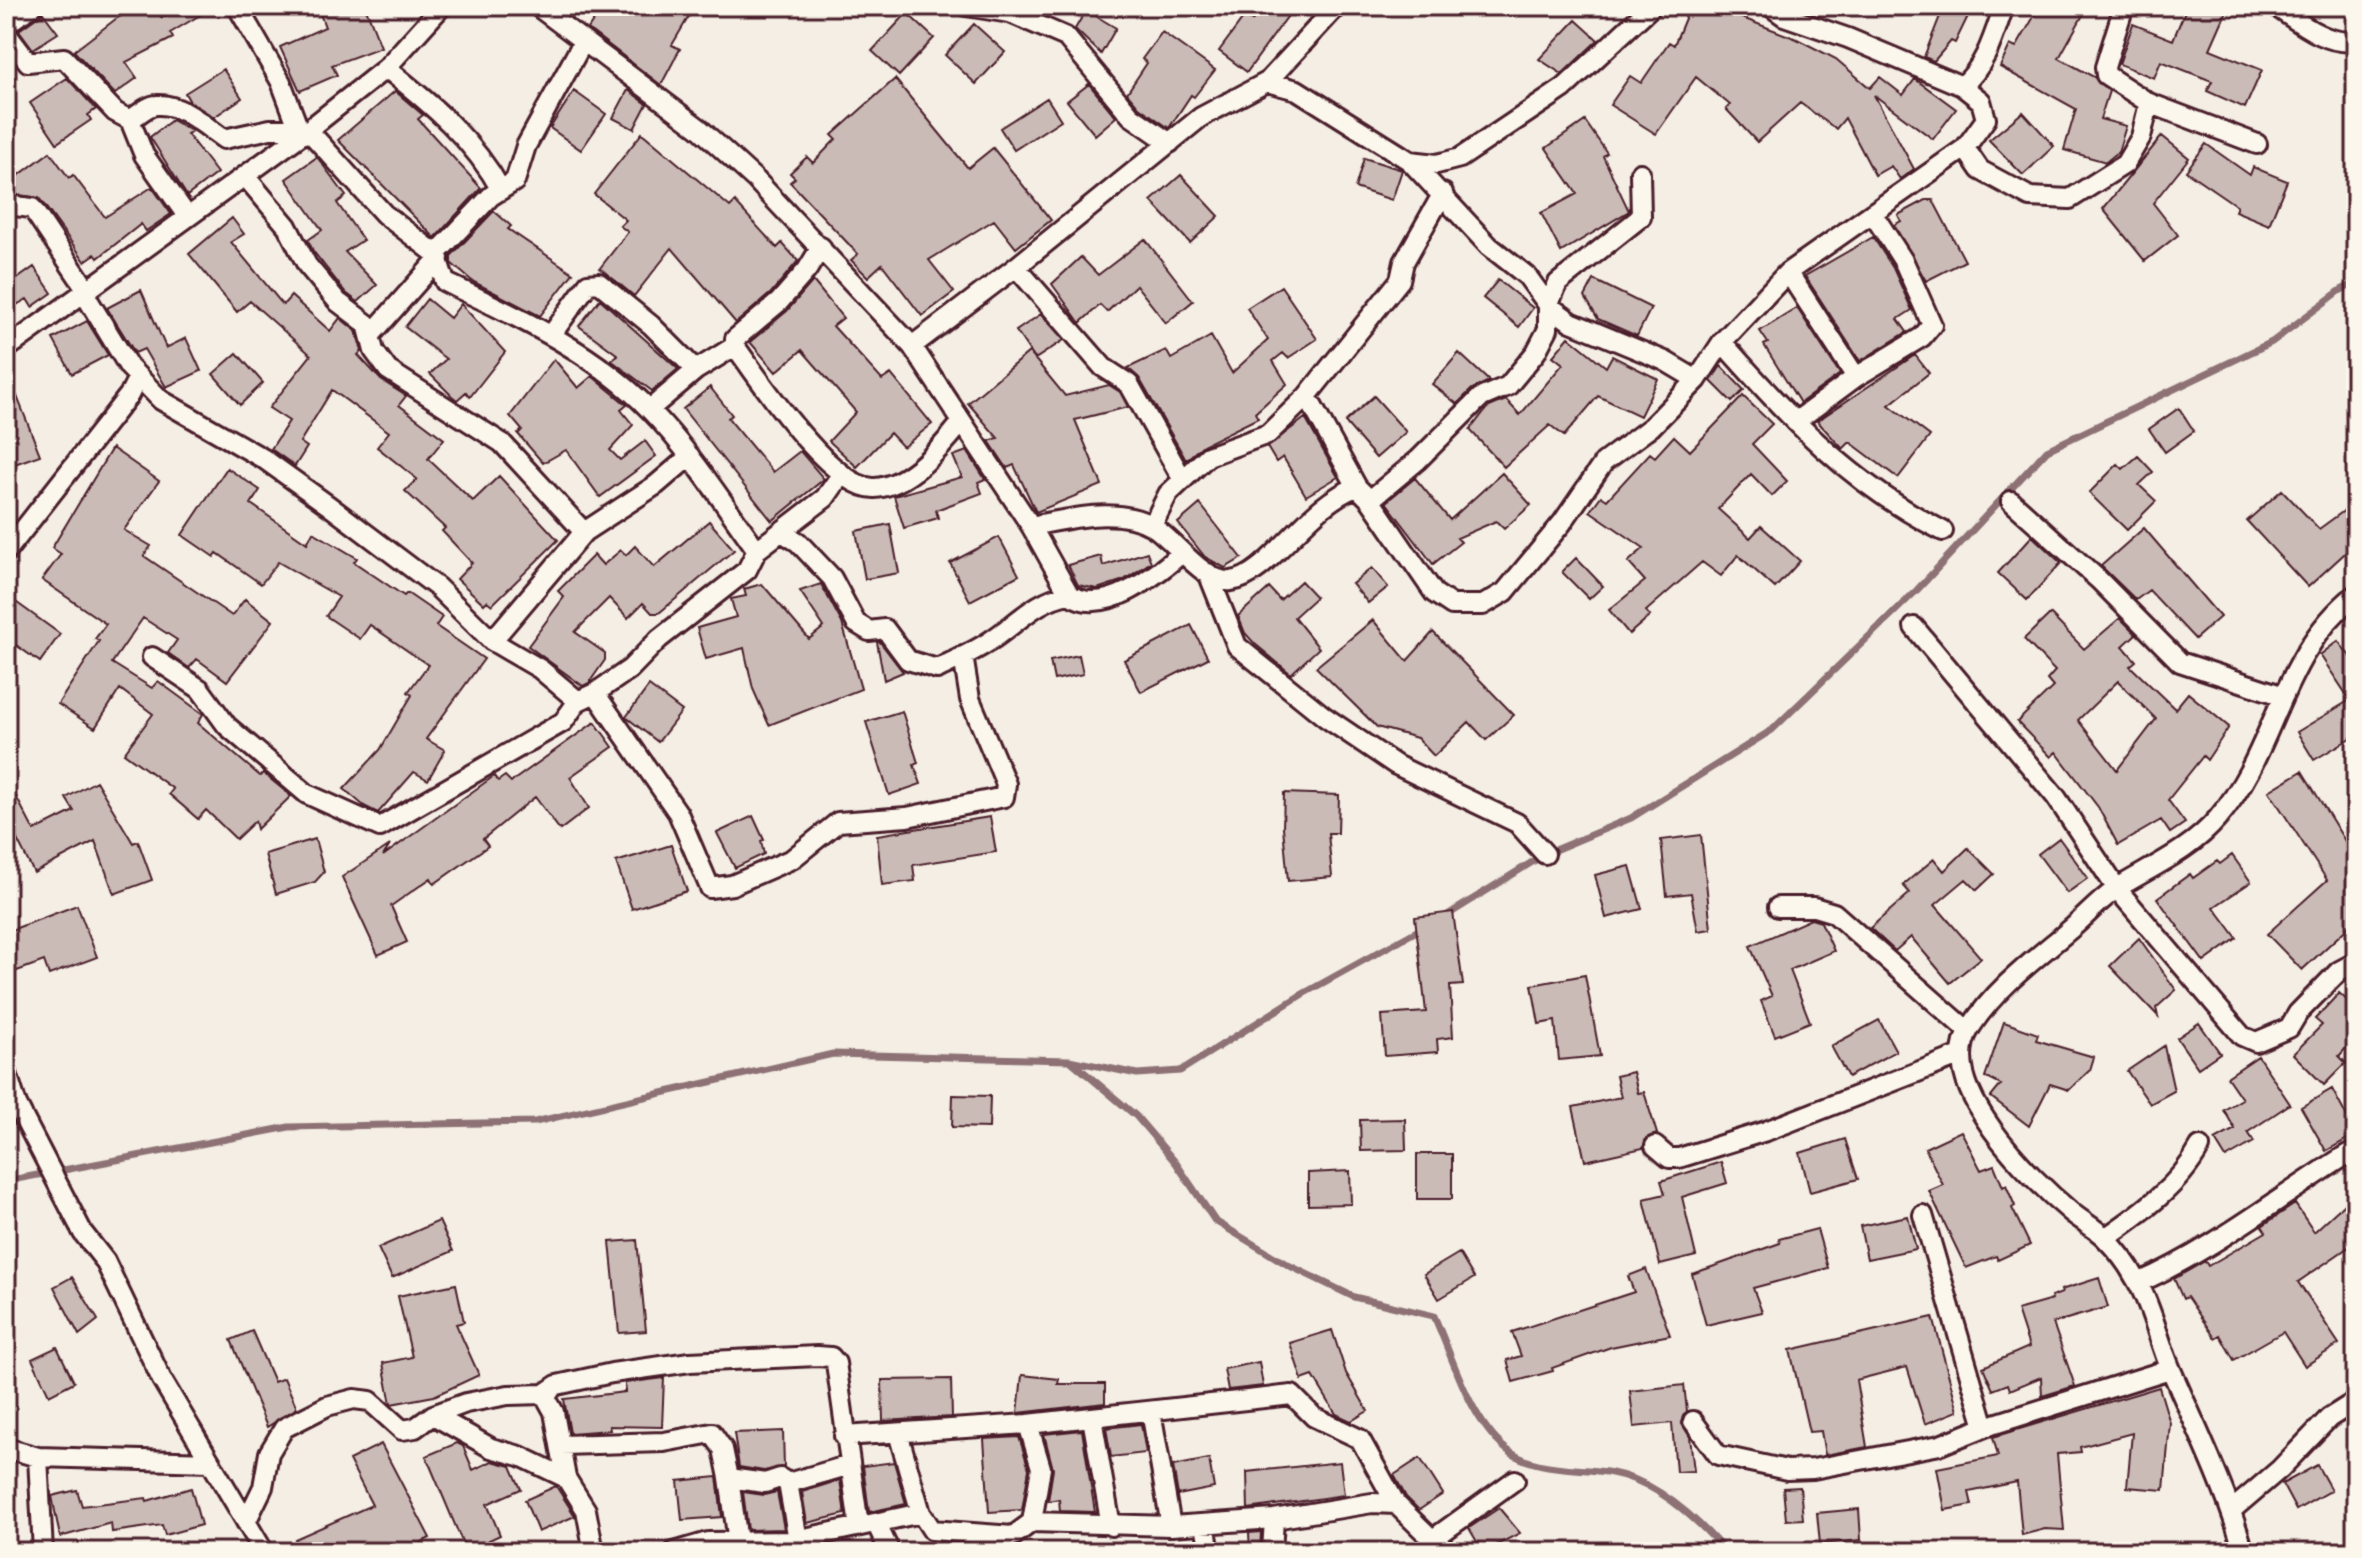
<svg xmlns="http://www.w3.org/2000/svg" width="2362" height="1558" font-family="'Shantell Sans',sans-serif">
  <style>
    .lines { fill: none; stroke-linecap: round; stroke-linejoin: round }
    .stream { stroke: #8d7174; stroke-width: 7 }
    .building { fill: #cabbb6; stroke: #4a1f2b; stroke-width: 2; fill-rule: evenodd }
    .minor-casing { stroke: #4a1f2b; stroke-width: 24 }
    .minor { stroke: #fbf7ec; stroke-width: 18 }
  </style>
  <rect width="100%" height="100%" fill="#f4eee4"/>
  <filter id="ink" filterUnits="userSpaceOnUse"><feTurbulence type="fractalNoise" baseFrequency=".0125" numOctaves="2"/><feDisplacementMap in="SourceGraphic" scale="16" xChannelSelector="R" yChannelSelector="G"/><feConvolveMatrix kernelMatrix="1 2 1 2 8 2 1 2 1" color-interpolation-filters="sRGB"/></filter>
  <g filter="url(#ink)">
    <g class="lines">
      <path class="stream" d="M1446,916L1545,854L1631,818L1772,730L1917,590L2047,450L2272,342L2341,290L2356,283
        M1071,1061L1136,1116L1176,1163L1215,1221L1288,1265L1354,1297L1434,1316C1453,1358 1470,1420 1506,1449C1533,1472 1580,1467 1612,1473C1657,1481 1698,1520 1726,1552
        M6,1181L289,1127L535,1122L833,1054L1069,1060L1137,1074L1180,1071L1301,995L1424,927"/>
    </g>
    <path class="building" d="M140,6H155L162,18L181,6H215L170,33L173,38L126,62L137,78L115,94L74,51L117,18Z
      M317,6H365L381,47L332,65L337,75L300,91L280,47L325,27Z
      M603,6H695L672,45L680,49L661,85L588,29Z
      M1262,6H1295L1247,72L1219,51L1245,16L1252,21Z
      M1690,6H1711L1797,39L1836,59L1870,88L1880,77L1903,95L1915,79L1956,109L1933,139L1874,95L1914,169L1900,179L1891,166L1875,175L1845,118L1836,129L1800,103L1757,142L1726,109L1730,105L1696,77L1656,134L1610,105L1630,76L1641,83L1669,42L1674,45Z
      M1944,6L1969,14L1955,43L1951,41L1934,61L1924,57Z
      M2040,6H2088L2059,58L2094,77L2109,91L2100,119L2126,126L2118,152L2106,162L2064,150L2076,109L2000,67L2010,45L2016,48Z
      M2187,6H2229L2210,49L2262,70L2245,108L2207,91L2212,81L2161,61L2154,78L2119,64L2133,24L2173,40Z
      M1086,10L1116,28L1101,54L1075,29Z
      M43,13L58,33L33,49L19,30Z
      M907,13L934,38L899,76L872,51Z
      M1576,20L1598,40L1562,74L1539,59Z
      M974,24L1005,52L976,84L945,55Z
      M1162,32L1215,70L1194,97L1191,95L1169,128L1139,107L1127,93L1147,63L1142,59Z
      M223,69L242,98L214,117L190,102L185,93Z
      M67,78L96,109L88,115L91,120L57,143L30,103Z
      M895,79L968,168L993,148L1051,220L1016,248L994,220L929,260L954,292L922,316L882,264L868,277L851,260L858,254L790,182L795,178L790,173L807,157L813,163L836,139L832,135Z
      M1089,84L1116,117L1095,135L1067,101Z
      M628,90L647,104L634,129L613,118Z
      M395,91L423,115L418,119L481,188L435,238L338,140Z
      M574,91L606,114L581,150L550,128Z
      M1047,98L1061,120L1014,150L1000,128Z
      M2023,112L2054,146L2023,175L1989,140Z
      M172,120L192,131L187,134L217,173L187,196L150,137Z
      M1585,121L1607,153L1603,156L1629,211L1561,252L1541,213L1577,194L1546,148Z
      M642,133L730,207L735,202L777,248L782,243L798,261L771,293L736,323L672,248L634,296L600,268L628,232L620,226L626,220L594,194Z
      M2162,136L2189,158L2153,203L2178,235L2145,261L2103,209Z
      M2206,144L2250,175L2253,167L2287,181L2269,225L2235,211L2237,206L2186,171Z
      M50,152L69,178L73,175L105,217L152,187L171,214L146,231L141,224L98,258L95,254L85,261L39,198L12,194L6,185Z
      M317,157L346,196L337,203L363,240L345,252L377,285L358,302L346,293L313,251L308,240L322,230L286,179Z
      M1364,158L1402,170L1392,200L1355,188Z
      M1181,175L1219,216L1190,243L1151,201Z
      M1926,200H1933L1965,261L1926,281L1894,225L1901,221L1898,215Z
      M494,211L511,226L508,229L573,273L540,316L472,281L451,263V256Z
      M232,218L244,234L231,242L283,305L291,296L330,331L340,318L356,331L362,351L358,355L381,380L406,396L399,405L444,439L428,459L473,501L499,476L558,540L492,605L487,601L484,604L457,579L472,563L442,531L445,528L405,491L417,479L377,447L389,432L332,390L300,442L307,447L295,466L271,449L289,421L269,408L311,355L250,301L237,312L189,254Z
      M1873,237L1893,268L1912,310L1898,319L1907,332L1860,361L1805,276Z
      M1145,239L1193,301L1166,323L1136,285L1107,312L1100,305L1080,323L1052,284L1081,257L1098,275Z
      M34,267L52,293L32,307L27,299L6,311V287Z
      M1498,280L1533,308L1519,327L1483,298Z
      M1594,280L1651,308L1637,336L1598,319L1585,297Z
      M813,281L843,318L833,326L882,380L891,374L932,424L903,447L890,433L857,467L829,441L856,412L802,350L776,372L750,342L787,311Z
      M1281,286L1317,339L1288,358L1283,353L1273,361L1287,384L1255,413L1258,418L1203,445L1186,460L1139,378L1128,368L1166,350L1171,359L1211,336L1232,373L1268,340L1247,308Z
      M141,290L166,348L186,338L201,371L166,387L144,349L135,353L107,308Z
      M427,299L450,318L461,304L505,352L470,397L466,392L457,400L452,396L430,374L446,359L405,327Z
      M600,299L678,369L652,391L611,360L618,355L579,326Z
      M1797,308L1840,374L1800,403L1764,345L1768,343L1760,331Z
      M1041,314L1064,340L1035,359L1016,331Z
      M87,321L108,355L72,374L53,339Z
      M1569,337L1606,367L1612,356L1658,379L1640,416L1598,396L1564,436L1550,425L1504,467L1470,430L1487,408L1506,400L1520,415L1563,364L1553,356Z
      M1029,352L1065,396L1109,385L1120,392L1128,407L1075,420L1102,485L1036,512L1014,465L1007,468L989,441L998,438L968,403Z
      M237,353L263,383L240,405L213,374Z
      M1459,353L1489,381L1472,389L1457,404L1432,384Z
      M1915,355L1929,373L1889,405L1930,436L1898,478L1850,442L1843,449L1817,421Z
      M554,359L578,388L592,376L627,405L621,410L633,425L610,450L620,460L645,441L656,456L600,497L566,450L543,463L518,434L522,430L510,416Z
      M1721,366L1744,390L1732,402L1711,381Z
      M6,368L40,455L6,467Z
      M710,387L732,415L728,418L773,472L800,451L824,479L772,521L683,409Z
      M1374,396L1406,432L1376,458L1345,422Z
      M1743,396L1772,424L1752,444L1787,481L1772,496L1751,474L1718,509L1750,538L1761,526L1800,561L1775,588L1738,555L1721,576L1702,562L1646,611L1650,616L1629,634L1609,610L1645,581L1628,562L1644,548L1590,511L1601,496L1607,500L1650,453L1655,457L1674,436L1690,451Z
      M2179,408L2194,431L2165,452L2149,429Z
      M1305,418L1338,477L1306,496L1283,457L1276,462L1267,447Z
      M112,448L159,481L124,530L151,546L144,556L232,616L245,599L273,621L227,681L197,659L189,668L168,653L177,640L143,618L112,663L152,688L158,681L203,714L198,723L260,776L263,773L291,796L257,829L255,821L236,839L206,810L198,819L169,794L173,789L124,753L153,714L120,689L95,728L58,704L99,641L95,639L106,624L42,580L61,554L52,548Z
      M967,451L985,479L978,482L982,493L936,510L938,518L904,528L894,496L962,477L953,456Z
      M2138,456L2153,472L2139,485L2156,501L2127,530L2089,493L2118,464L2123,469Z
      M227,468L260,490L251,504L307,543L313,532L357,558L354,562L404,596L407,593L442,617L436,626L484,659L426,739L445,750L428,780L414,772L378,813L364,806L344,789L380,750L412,695L408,692L428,665L370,625L360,639L326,616L339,597L278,562L261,584L217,553L214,557L182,535Z
      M1502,473L1531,505L1504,529L1496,521L1457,538L1461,542L1433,564L1386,502L1415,478L1450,520Z
      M2282,490L2319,529L2356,502V543L2308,587L2247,521Z
      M1200,504L1242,558L1225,568L1205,557L1178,523Z
      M709,521L734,550L659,613H652L643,603L628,618L609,598L575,632L605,653V660L589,683L583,686L528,646L564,597L558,591L594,555L603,565L621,550L626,555L635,546L654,567Z
      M890,524L899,573L865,579L856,531Z
      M2144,528L2220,617L2195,639L2149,590L2136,600L2101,566Z
      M2032,536L2061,563L2027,600L1998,573Z
      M999,537L1019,575L970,601L950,563Z
      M1147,552L1151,562L1124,580L1097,589L1078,585L1068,565L1101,556L1103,566Z
      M1576,558L1603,586L1589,599L1562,572Z
      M1372,568L1388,587L1368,603L1352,584Z
      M1301,581L1316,597L1294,617L1319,648L1291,674L1255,644L1245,633L1238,616L1269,588L1280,600Z
      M762,584L809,639L824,627L800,591L821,584L842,623L861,689L769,725L753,689L744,648L706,659L697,628L736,617L731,599L746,596L744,589Z
      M6,595L60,634L40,662L6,638Z
      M2050,614L2084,649L2120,618L2136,634L2123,646L2136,661L2130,666L2175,709L2188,693L2229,727L2207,760L2203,756L2168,800L2185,823L2170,833L2161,820L2118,845L2098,807L2056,752L2051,757L2017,722L2053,687L2047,680L2055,671L2024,639ZM2118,681L2156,719L2117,770L2078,720Z
      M1373,620L1407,661L1433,632L1514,715L1486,740L1469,722L1434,756L1417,738L1377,727L1316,667Z
      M1191,625L1208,658L1141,692L1124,660Z
      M2338,641L2356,664V735L2314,760L2297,732L2350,700L2320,655Z
      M877,642H880L903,672L884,680Z
      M1079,655L1083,674L1054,680L1050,661Z
      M649,686L682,711L658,742L626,717Z
      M902,711L918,763L914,765L921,784L889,795L866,722Z
      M595,722L613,747L570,777L589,808L560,830L535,797L483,839L488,846L434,884L431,878L391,906L407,942L378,955L342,877L390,845L383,856L494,776L498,781L505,776L511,782Z
      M2302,771L2356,859V920L2302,970L2267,934L2327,880L2269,791Z
      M6,777L34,831L74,811L66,798L96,781L133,843L138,841L152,880L114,894L95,841L34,873L6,818Z
      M1284,793L1339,795L1338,833H1328L1332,877L1288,881L1283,827Z
      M753,816L764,840L761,841L764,854L735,868L717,833Z
      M990,817L996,852L913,865L915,881L882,885L877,835Z
      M1701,835L1711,929L1698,931L1691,893L1667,896L1661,840Z
      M2059,838L2088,878L2067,893L2038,854Z
      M315,839L324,872L315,882L276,894L265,854Z
      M671,845L687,891L632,909L616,862Z
      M1968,848L1994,874L1977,890L1966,879L1935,905L1981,958L1950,983L1911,937L1895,951L1870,928L1910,893L1903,885L1934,859L1944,871Z
      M2232,855L2251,882L2214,907L2237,938L2204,962L2157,898L2190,874L2193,878L2217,861L2220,864Z
      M1630,866L1642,909L1606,918L1595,875Z
      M77,905L97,957L49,975L44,961L6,975V932Z
      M1453,912L1463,985L1450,986L1453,1037L1437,1039L1438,1052L1385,1056L1382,1015L1426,1012L1415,917Z
      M1811,919L1821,922L1834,951L1790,970L1810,1022L1775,1036L1761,1001L1772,996L1750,946Z
      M2139,938L2176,990L2156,1008L2158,1016L2110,966Z
      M1585,975L1600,1056L1559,1060L1555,1021L1539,1024L1532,985Z
      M2339,993L2356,1008V1037L2339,1056L2346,1063L2324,1085L2293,1054L2322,1025L2315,1019Z
      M1879,1020L1896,1051L1848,1077L1831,1046Z
      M2004,1022L2038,1034L2036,1040L2094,1057L2090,1070L2069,1090L2050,1084L2029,1126L1991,1097L2001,1085L1985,1077Z
      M2199,1023L2220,1053L2198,1068L2177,1038Z
      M2164,1046L2174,1091L2150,1104L2127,1071Z
      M2258,1056L2290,1104L2248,1132L2254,1142L2226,1158L2215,1140L2235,1129L2224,1110L2242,1099L2227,1077Z
      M1633,1072L1638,1093L1644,1092L1657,1134L1646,1138L1643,1148L1585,1161L1573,1107L1621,1097L1616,1076Z
      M2332,1089L2356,1134L2326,1151L2301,1107Z
      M953,1095L990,1096L989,1128L952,1127Z
      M1405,1119L1406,1150L1361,1151L1360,1120Z
      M1961,1131L1981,1170L1994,1165L2003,1187L2006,1185L2015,1206L2012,1208L2030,1245L1998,1260L1996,1256L1966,1268L1929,1191L1943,1185L1925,1148Z
      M1845,1139L1858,1179L1810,1192L1800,1153Z
      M1417,1154H1452V1199H1417Z
      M1721,1162L1727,1183L1682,1197L1696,1256L1660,1265L1644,1199L1665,1194L1661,1181Z
      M1350,1171L1351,1204L1308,1205V1173Z
      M2356,1193V1242L2298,1282L2339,1344L2305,1366L2283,1332L2234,1360L2220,1335L2215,1338L2187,1297L2183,1299L2174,1279L2205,1261L2208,1266L2266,1232L2262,1226L2295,1204L2314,1232Z
      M1908,1216L1916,1249L1867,1259L1860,1226Z
      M439,1221L453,1251L392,1278L378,1248Z
      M1817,1229L1828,1268L1753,1288L1762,1312L1706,1325L1692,1274L1780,1243L1779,1239Z
      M637,1240L646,1331L619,1333L610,1242Z
      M1459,1253L1474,1278L1439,1299L1424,1274Z
      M1646,1269L1670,1335L1611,1347L1552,1368L1553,1371L1513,1382L1507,1360L1521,1356L1512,1332L1634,1292L1628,1276Z
      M72,1277L98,1320L79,1335L54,1287Z
      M2099,1278L2108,1307L2053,1323L2075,1386L2042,1396L2041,1377L2010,1390L2008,1384L1993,1390L1983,1367L2029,1347L2017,1310L2052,1300L2051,1297L2062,1293L2061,1290Z
      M456,1284L464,1322L456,1324L479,1375L434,1396L391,1404L383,1363L412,1357L398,1296Z
      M1933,1317L1958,1411L1925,1424L1907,1367L1856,1380L1867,1447L1825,1455L1821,1431L1809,1432L1790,1350Z
      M1332,1330L1346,1373L1368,1411L1351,1421L1336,1414L1313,1376L1302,1380L1290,1343Z
      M252,1331L274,1382L284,1378L297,1408L267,1427L231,1340Z
      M57,1347L74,1382L49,1395L32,1359Z
      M1259,1362L1263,1386L1228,1390L1224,1369Z
      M1022,1375L1059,1379L1058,1384H1105V1403L1018,1413Z
      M664,1378L662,1427L609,1426L610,1430L570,1433L564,1399L625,1392V1383Z
      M951,1379L952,1417L883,1421L882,1380Z
      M1684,1385L1687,1411L1681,1422L1690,1437L1694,1471L1676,1472L1672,1423L1634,1427L1630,1391Z
      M2159,1387L2170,1423L2164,1490L2127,1487L2132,1433L2080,1447L2081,1452L2057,1454L2064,1530L2045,1529L2022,1535L2017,1482L1969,1492L1972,1505L1945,1510L1937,1468L1998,1456L1993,1437Z
      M1141,1424L1146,1453L1111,1457L1106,1428Z
      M1082,1430L1095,1512L1060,1511L1059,1499L1048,1501L1053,1469L1044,1434Z
      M783,1431L784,1467L764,1471L739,1467L734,1433Z
      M1019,1437L1029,1469L1022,1510L989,1512L984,1439Z
      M457,1443L463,1446L473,1470L492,1461L511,1466L521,1489L487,1504L500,1535L466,1551L426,1456Z
      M381,1444L430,1538L402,1552H303L295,1539L372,1505L349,1460Z
      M1420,1458L1443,1494L1419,1510L1406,1497L1394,1475Z
      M1209,1459L1214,1488L1178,1495L1173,1466Z
      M894,1462L906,1504L869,1512L863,1466Z
      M1340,1462L1344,1495L1248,1509L1247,1472Z
      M2317,1465L2331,1490L2296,1510L2282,1484Z
      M717,1477L722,1517L682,1520L678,1481Z
      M840,1480L845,1514L807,1523L802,1492Z
      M556,1486L575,1516L538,1532L525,1500Z
      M1800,1487L1803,1519L1786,1520L1783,1488Z
      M191,1488L201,1525L165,1535L162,1525L112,1532L111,1523L60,1537L52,1496L77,1490L82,1506L146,1498L147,1501Z
      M743,1492L764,1495L777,1492L784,1529L748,1530Z
      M1499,1508L1520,1533L1483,1552L1469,1528Z
      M1859,1509L1861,1540L1820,1544L1817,1513Z
      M1261,1532L1260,1552H1250L1249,1533Z"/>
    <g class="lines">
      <defs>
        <path id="minor" d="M237,6L281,82L301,135
          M537,6L699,128L756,180L912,346L1031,526L1069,594
          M966,6L1010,13L1066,37L1131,116L1170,143
          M2124,6L2105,67L2106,75L2149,103L2257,144
          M2275,6C2296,20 2329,48 2356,40
          M6,24L33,6
          M6,33L28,62L64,58L115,112L130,120L144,155L187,216
          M386,68C430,103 474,140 501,190
          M1267,82L1297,90L1410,161L1489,246L1527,276L1548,305L1571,322L1665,361L1697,380
          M1962,86C1986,66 1994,35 2004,6
          M130,120C138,115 148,105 157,105C181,103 206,127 224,139L270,129H299
          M308,130L384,214L436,254L445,282C518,317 593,351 650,410C691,452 723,503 757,550
          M1965,148L1980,170L2030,197L2070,199L2125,164L2141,137L2149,103
          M1410,161L1437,164L1460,158L1564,88L1652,6
          M245,176L287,226L307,265L338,302L367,324L374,351L388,370L502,443L584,532
          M6,205L32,208L87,290
          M436,254L491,196L515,181L526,146L583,42
          M1016,267L1103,367L1129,384L1183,480
          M1788,272L1856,377
          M84,293L129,367L161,400L264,459L328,505L437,587L492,641L540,669L578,701L563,722L380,827L307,794L227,726L200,689L152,657
          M552,334L588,284L599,283L651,325L696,370
          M371,335L439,258
          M1722,342C1789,418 1851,485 1943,531
          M735,346C759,379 832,490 875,488C909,486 942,447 961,423
          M912,346L1016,267L1201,117L1267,82L1337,6
          M6,349L308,130L386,68L442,6
          M1307,396L1357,487
          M650,409L696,370L735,346V339L779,302L807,270L821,247
          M1795,422L1856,377L1922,337L1932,325L1904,262L1873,214
          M1370,500L1418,460L1480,398L1508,386L1536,352L1548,329V305L1558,283L1641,217L1640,173
          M2011,501L2099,580L2180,662L2281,695
          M1031,526C1068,519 1117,506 1152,526C1174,539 1204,584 1231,581C1268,578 1307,504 1357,487L1370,500L1434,593L1452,605H1483L1505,592L1562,523L1604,462L1651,427L1697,380L1722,342L1788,272L1965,148L1986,119L1981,101L1962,86L1848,38L1784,16L1770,6
          M1152,526L1168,494L1208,456L1268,434L1307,396L1400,280L1404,262L1443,193
          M782,532L798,542L832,578L856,623L869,631L885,629L908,660L937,669C955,660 976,651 993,639C1017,623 1038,599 1069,594C1104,618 1156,575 1182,553
          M6,552L129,395L138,377
          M1208,573L1237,646L1325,717L1396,765L1517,823L1545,854
          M1914,627L2056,797L2117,889L2242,1036L2256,1042L2289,1028L2298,1013L2339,971L2356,962
          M492,641L584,532L656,485L690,456
          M595,693L630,669L659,639L747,570L757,550L825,498L841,475
          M578,701L595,693L678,813L710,888L732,885L792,859L838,822L907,817L1004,797L1006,784L970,699L963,656
          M1778,907H1814L1834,913L1968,1031
          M6,1070L17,1105L83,1233L105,1261L162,1380L264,1552
          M1655,1146L1669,1158H1679L1766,1131L1961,1055
          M1923,1215L1985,1427
          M2105,1238C2140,1214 2180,1185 2200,1147
          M2138,1283C2213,1250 2279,1197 2348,1154
          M544,1394L554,1412L566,1478L586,1510L594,1552
          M1151,1411L1171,1526
          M433,1415L491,1448L520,1456L566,1478
          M1092,1418L1111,1526
          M1693,1421L1718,1455L1787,1470L1813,1469L1940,1445L1985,1427L2170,1369
          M1028,1424L1041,1468L1032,1522
          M898,1433L921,1513
          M844,1436L1028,1424L1292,1395L1314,1417L1360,1439L1396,1504L1445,1552
          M562,1445L664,1442L712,1433L723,1449L729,1478L765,1483L780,1478L788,1483L850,1465
          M6,1448L38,1457L210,1462
          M38,1457L43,1552
          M729,1478L738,1542
          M788,1483L798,1540
          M2232,1510L2280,1469L2329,1418L2356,1401
          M246,1522L263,1487L269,1453L284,1428L327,1406L354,1399L370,1401L402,1430L415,1428L433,1415L466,1403L508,1395L544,1394L557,1385L612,1373L690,1362L817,1356L831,1357L836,1363L859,1526
          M876,1523L890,1552
          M1205,1524L1210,1552
          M1433,1539L1515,1480
          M674,1552L708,1542L791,1541L921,1513L932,1530L1013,1536L1032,1522L1171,1526L1274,1519L1372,1503L1396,1504
          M1272,1552L1274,1519
          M2244,1552C2226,1489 2198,1432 2172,1372C2159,1343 2153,1309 2137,1281C2129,1266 2117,1250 2105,1238C2095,1228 2082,1221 2071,1212C2031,1179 1934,1085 1970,1028C1996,987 2037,958 2073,927C2088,914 2102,898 2119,887C2153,866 2191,850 2218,818C2278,747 2278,657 2356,594"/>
      </defs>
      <use href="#minor" class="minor-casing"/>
      <use href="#minor" class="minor"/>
    </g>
  </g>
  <rect width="2362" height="1558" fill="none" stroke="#fbf7ec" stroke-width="32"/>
  <rect x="16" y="16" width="2330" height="1526" fill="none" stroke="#4a1f2b" stroke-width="3" filter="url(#ink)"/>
</svg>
